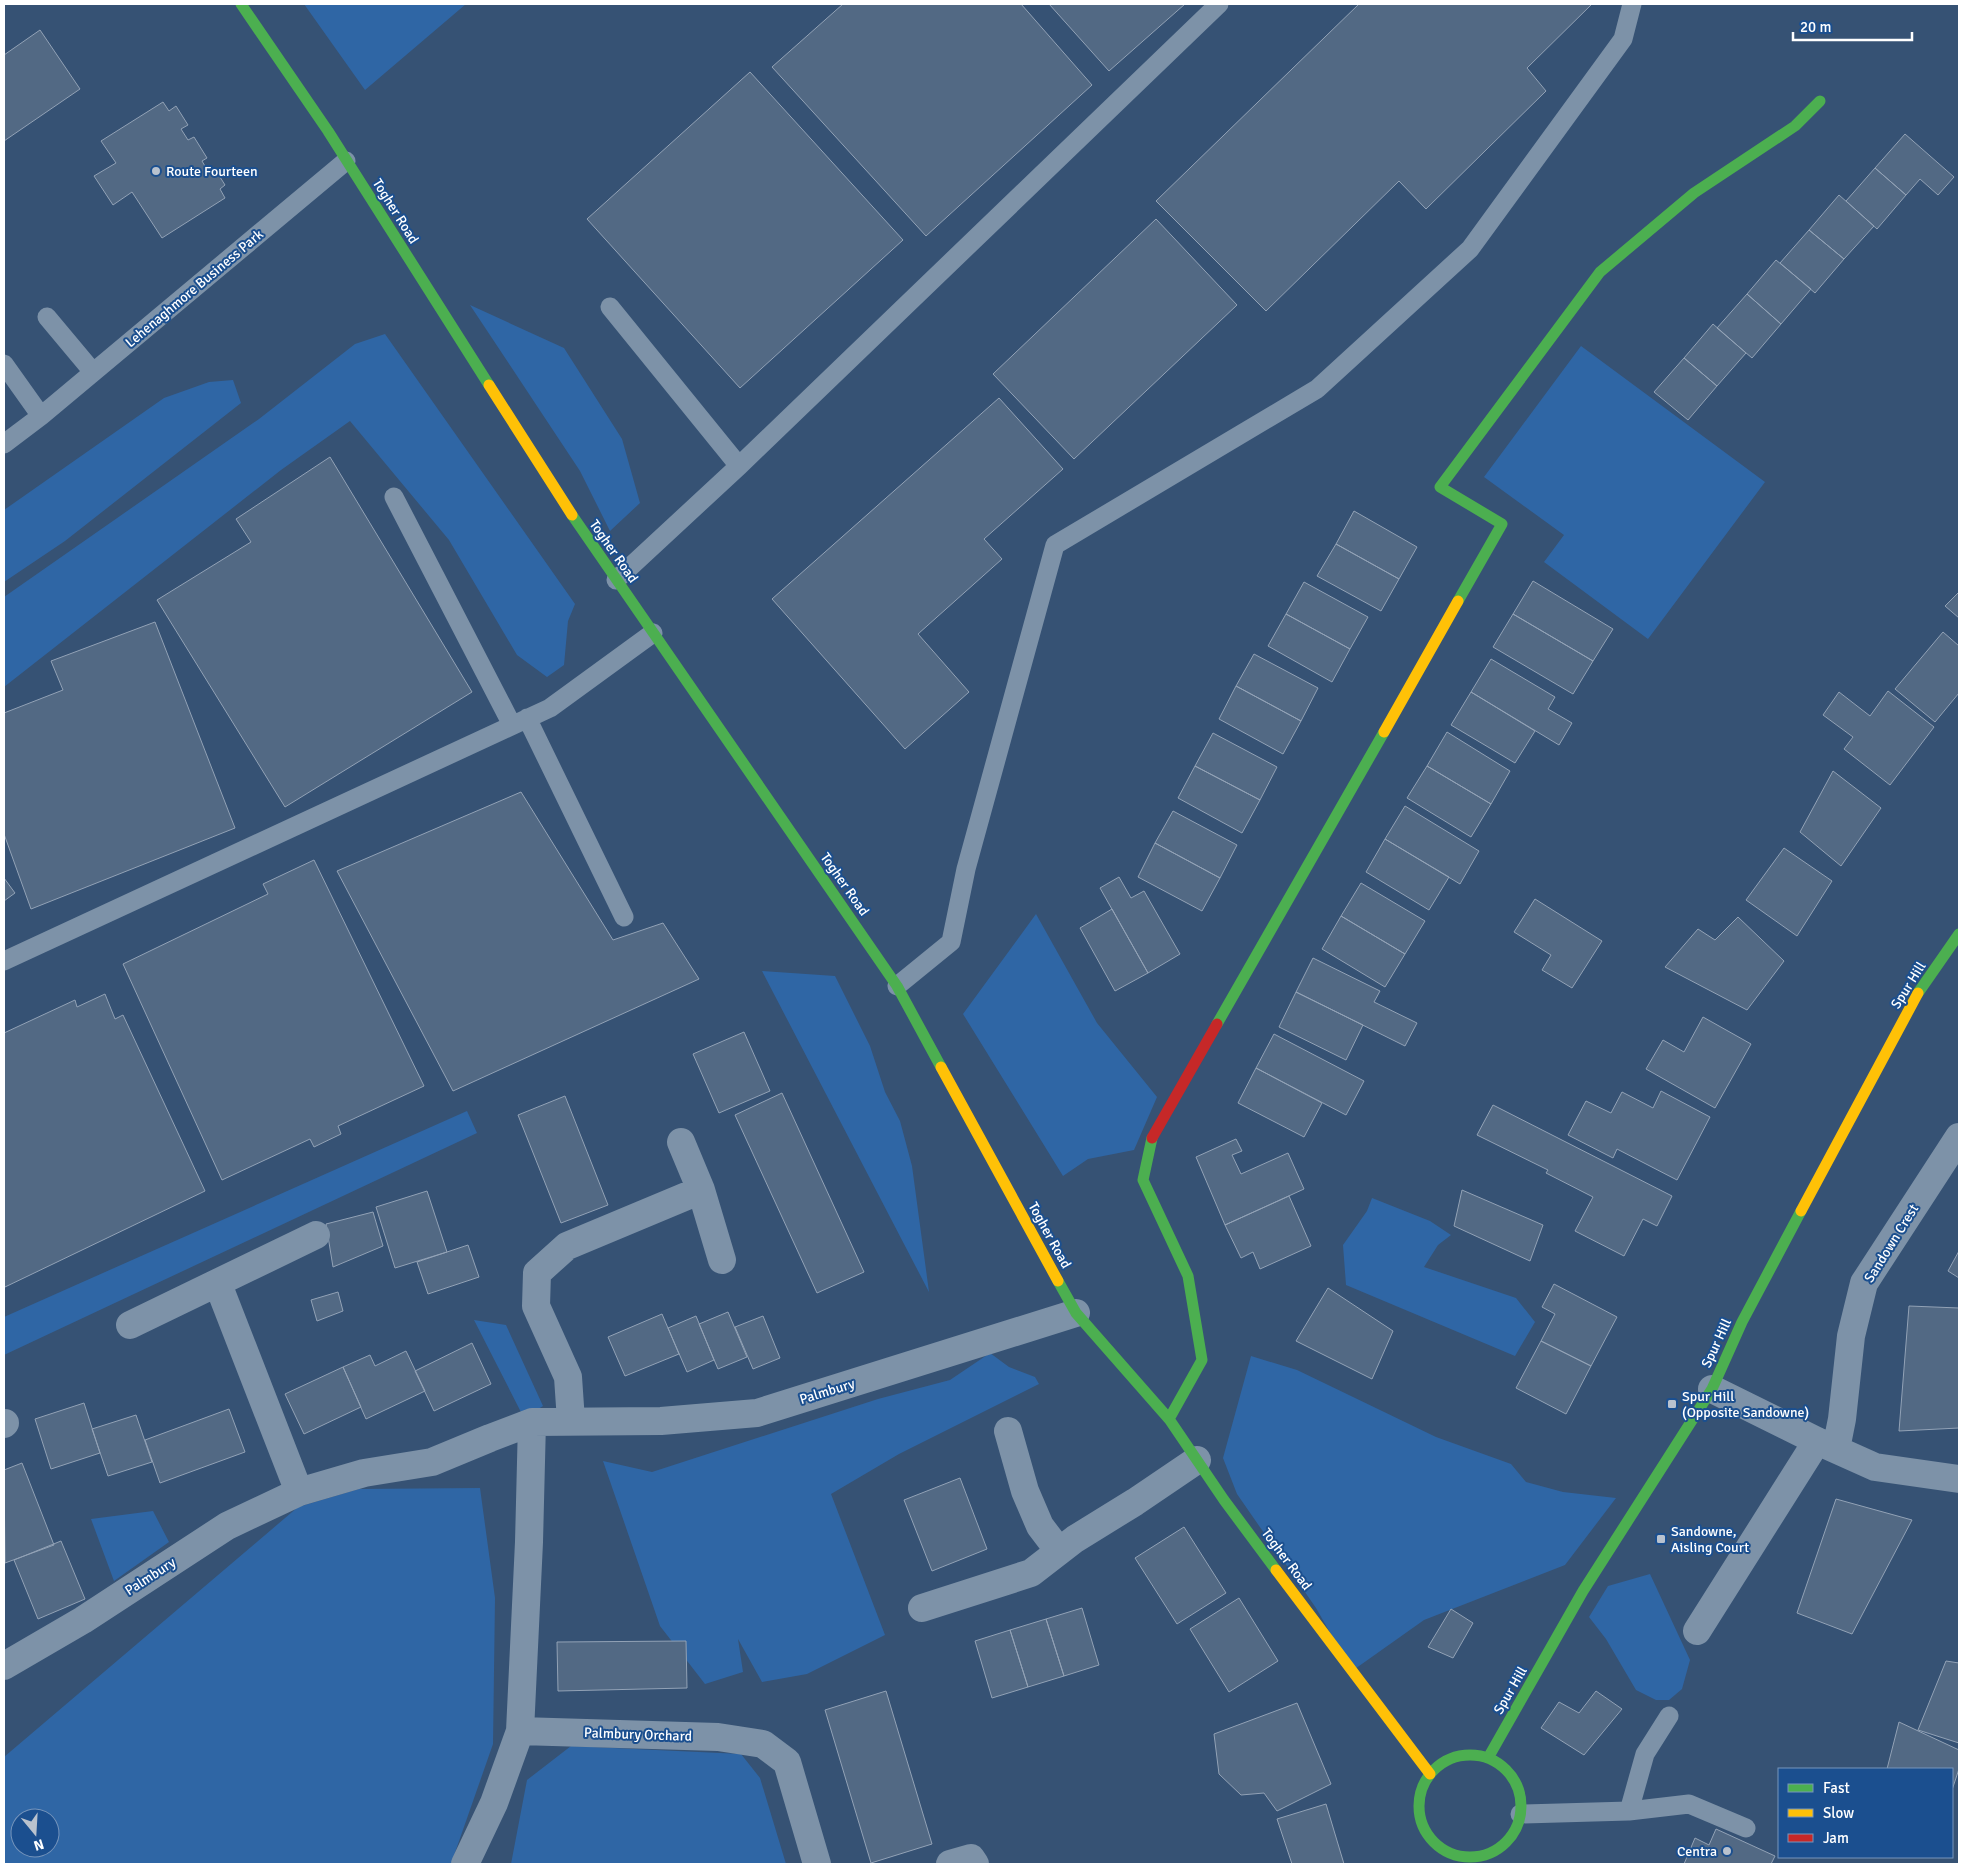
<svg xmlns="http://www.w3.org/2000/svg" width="1963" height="1868" font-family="Signika,sans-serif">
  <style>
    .green { fill: #2f66a5; fill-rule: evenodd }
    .building { fill: #526984; stroke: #92a2b6 }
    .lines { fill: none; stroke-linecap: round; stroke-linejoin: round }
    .lane { stroke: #7d92a8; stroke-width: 19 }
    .street { stroke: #7d92a8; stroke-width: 28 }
    .fast { stroke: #4caf50; stroke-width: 11 }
    .slow { stroke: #ffc107; stroke-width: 11 }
    .jam { stroke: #c62828; stroke-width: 11 }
    .poi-dot { fill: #b9c2ce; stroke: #1b4f8f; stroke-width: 2 }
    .labels { text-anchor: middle; stroke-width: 4; stroke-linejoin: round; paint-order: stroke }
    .poi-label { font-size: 14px; fill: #fff; stroke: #1b4f8f; text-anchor: start }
    .street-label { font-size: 14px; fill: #fff; stroke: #1b4f8f }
  </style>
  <rect width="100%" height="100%" fill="#365274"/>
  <path class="green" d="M304,4H466L365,90Z
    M470,305L564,348L622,439L640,503L610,531L580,471Z
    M385,334L575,604L568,621L564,665L547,677L517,655L449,540L350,421L281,470L4,687V597L259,419L355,344Z
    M1581,346L1765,482L1648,639L1544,562L1564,535L1484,477Z
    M233,380L241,403L65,541L4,582V510L164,398L209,382Z
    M1036,914L1097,1023L1157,1097L1134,1150L1088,1159L1063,1176L963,1014Z
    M762,971L835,976L870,1046L885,1092L900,1121L912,1166L929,1292Z
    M467,1111L477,1133L4,1355V1317Z
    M1372,1198L1430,1221L1451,1235L1438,1245L1424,1267L1516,1298L1535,1322L1515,1356L1346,1285L1343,1245L1367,1211Z
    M474,1320L506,1325L543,1406L524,1418Z
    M990,1353L1009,1367L1035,1377L1039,1384L899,1454L831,1494L885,1635L807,1674L762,1682L738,1639L743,1672L705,1684L660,1626L603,1461L652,1472L878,1399L950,1380Z
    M1251,1356L1297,1370L1436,1437L1511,1464L1526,1482L1563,1492L1616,1498L1565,1565L1424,1620L1352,1671L1316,1608L1237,1494L1223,1458Z
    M480,1488L495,1598L493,1744L451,1864H4V1757L298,1507L359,1489ZM20,1818H50V1848H20Z
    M153,1511L169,1542L114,1581L91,1519Z
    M1650,1574L1690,1660L1682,1689L1669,1700H1656L1636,1690L1606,1639L1589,1617L1608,1586Z
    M571,1746L741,1754L760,1778L786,1864H511L527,1780Z"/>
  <path class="building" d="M843,4H1021L1092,85L926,236L772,67Z
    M1049,4H1185L1109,71Z
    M1359,4H1592L1527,68L1546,91L1426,209L1399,181L1266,311L1156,201Z
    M40,30L80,89L4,141V55Z
    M750,72L903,240L740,388L587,219Z
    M163,102L169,111L176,106L188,125L181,129L188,140L194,137L207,158L202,161L209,173L215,169L225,185L220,189L225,198L162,238L132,192L113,205L94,176L116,163L101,141Z
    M1905,134L1954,177L1938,195L1920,179L1906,195L1875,168Z
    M1875,168L1906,195L1877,229L1846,201Z
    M1839,195L1874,226L1844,259L1809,230Z
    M1156,219L1237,305L1074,459L993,374Z
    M1809,230L1844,259L1815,293L1780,263Z
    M1776,260L1811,289L1781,324L1747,294Z
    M1747,294L1781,324L1752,358L1717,328Z
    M1713,324L1746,353L1717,386L1684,358Z
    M1684,358L1717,386L1688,420L1654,392Z
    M999,398L1063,469L984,539L1002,559L918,634L969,692L905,749L772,599Z
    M330,457L472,692L285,807L157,600L251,542L236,519Z
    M1354,511L1417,547L1399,579L1336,544Z
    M1336,544L1399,579L1381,611L1317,576Z
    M1533,581L1613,629L1593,661L1513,614Z
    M1304,582L1368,617L1350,649L1286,614Z
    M1959,592V618L1945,606Z
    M1286,614L1350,649L1332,682L1268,646Z
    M1513,614L1593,661L1573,694L1493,647Z
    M155,622L235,828L31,909L4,834V713L63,690L51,661Z
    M1943,632L1959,646V693L1935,722L1895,689Z
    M1254,654L1318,688L1301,721L1236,686Z
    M1491,659L1555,697L1548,709L1572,723L1559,745L1471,692Z
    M1236,686L1301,721L1283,754L1219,719Z
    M1888,691L1934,727L1890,785L1844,749L1853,737L1823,715L1839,692L1870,716Z
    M1471,692L1535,731L1515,763L1451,725Z
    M1447,732L1510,771L1491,804L1427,766Z
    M1213,733L1277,767L1260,800L1195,766Z
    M1195,766L1260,800L1242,833L1178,798Z
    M1427,766L1491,804L1471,837L1407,798Z
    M1833,771L1881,808L1841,866L1800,832Z
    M521,792L613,940L663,923L699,979L453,1091L337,871Z
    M1405,806L1479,851L1460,884L1385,839Z
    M1173,811L1237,845L1220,878L1155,843Z
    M1385,839L1449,877L1429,910L1366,872Z
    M1155,843L1220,878L1202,911L1138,877Z
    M1784,848L1832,881L1797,936L1746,900Z
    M314,860L424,1086L338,1126L341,1134L314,1147L310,1139L222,1180L123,964L268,894L263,884Z
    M1119,877L1131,898L1144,891L1180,954L1148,973L1100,888Z
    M4,878L15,893L4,901Z
    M1361,883L1425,921L1405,954L1341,916Z
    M1535,899L1602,941L1572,988L1542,970L1551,955L1514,932Z
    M1112,909L1148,973L1115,991L1080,928Z
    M1341,916L1405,954L1385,987L1322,949Z
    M1738,917L1784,961L1747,1010L1665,967L1698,929L1715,940Z
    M1313,958L1380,991L1374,1002L1417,1023L1405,1046L1296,992Z
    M1296,992L1363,1025L1346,1060L1279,1027Z
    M105,994L115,1019L123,1015L205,1191L5,1287L4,1284V1033L75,1000L77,1007Z
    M1703,1017L1751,1044L1715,1108L1646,1069L1663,1040L1684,1052Z
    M744,1032L770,1091L719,1113L693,1054Z
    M1274,1034L1364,1081L1346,1115L1256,1068Z
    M1256,1068L1322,1103L1304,1137L1238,1103Z
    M1661,1091L1710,1117L1677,1180L1617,1149L1613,1158L1568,1135L1586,1101L1611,1113L1622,1092L1653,1108Z
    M782,1093L864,1272L817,1293L735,1115Z
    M565,1096L608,1205L561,1223L518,1115Z
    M1493,1105L1672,1196L1657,1226L1643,1219L1624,1256L1575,1231L1593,1197L1546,1173L1548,1170L1477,1135Z
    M1236,1139L1242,1151L1232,1155L1241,1174L1288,1153L1304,1189L1225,1225L1196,1157Z
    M1462,1190L1543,1225L1530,1261L1454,1226Z
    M427,1191L447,1252L395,1268L376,1207Z
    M1289,1196L1311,1246L1260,1269L1253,1252L1241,1258L1225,1225Z
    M373,1212L383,1246L333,1267L326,1224Z
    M468,1245L479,1277L428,1294L417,1262Z
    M1959,1251V1278L1948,1271Z
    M1554,1284L1617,1317L1591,1366L1541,1341L1555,1314L1542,1307Z
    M1328,1288L1393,1331L1372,1379L1296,1341Z
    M338,1292L343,1311L317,1321L311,1300Z
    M1909,1306L1959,1308V1428L1899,1431Z
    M728,1312L747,1357L718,1369L699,1324Z
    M662,1314L679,1354L625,1376L608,1337Z
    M696,1316L714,1360L687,1372L668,1328Z
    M763,1316L780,1358L753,1369L735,1327Z
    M1541,1341L1591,1366L1566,1414L1516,1388Z
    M472,1343L491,1384L434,1411L415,1371Z
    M406,1351L425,1391L366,1419L343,1367L370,1355L375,1366Z
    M343,1367L361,1407L304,1434L285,1394Z
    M84,1403L100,1453L51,1469L35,1419Z
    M229,1409L245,1452L160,1483L145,1440Z
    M136,1415L152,1462L108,1476L92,1429Z
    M22,1463L54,1545L5,1563L4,1470Z
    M960,1478L987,1549L932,1571L904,1500Z
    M1836,1499L1912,1520L1852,1634L1797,1613Z
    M1184,1527L1226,1593L1177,1624L1135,1558Z
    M61,1541L85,1599L38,1619L14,1560Z
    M1239,1598L1278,1661L1229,1692L1190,1629Z
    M1082,1608L1099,1665L1064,1676L1046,1619Z
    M1451,1609L1473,1623L1453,1658L1428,1647Z
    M1046,1619L1064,1676L1028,1687L1010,1630Z
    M1010,1630L1028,1687L992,1698L975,1641Z
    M686,1641L687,1688L558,1691L557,1642Z
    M1946,1661L1959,1663V1743L1918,1730Z
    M886,1691L932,1844L871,1863L825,1710Z
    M1596,1691L1622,1709L1584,1755L1541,1728L1559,1702L1579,1713Z
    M1297,1703L1331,1784L1277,1811L1264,1793L1241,1795L1219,1774L1214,1734Z
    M1899,1722L1959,1750V1769L1952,1790V1769H1887Z
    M1326,1804L1344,1864H1292L1277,1819Z
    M1716,1829L1775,1856L1771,1864H1684L1695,1838L1709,1845Z"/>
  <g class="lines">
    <path class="lane" d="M610,307L739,466
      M47,317L93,372
      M4,364L41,416
      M4,444L41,416L346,161
      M394,497L512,725
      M616,580L739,466L1219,4
      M527,718L624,917
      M4,961L550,708L653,633
      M897,986L951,942L966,869L1055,545L1317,389L1470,249L1623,39L1632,4
      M1629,1811L1645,1754L1669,1716
      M1520,1814L1629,1811L1689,1804L1746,1828"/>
    <path class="street" d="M681,1142L701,1190L722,1260
      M218,1284L299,1492
      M130,1325L316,1235
      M1712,1389L1817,1441L1875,1467L1959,1479
      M571,1421L568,1377L536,1306L537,1273L567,1246L701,1190
      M4,1424L5,1423
      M1008,1431L1025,1491L1040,1526L1059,1551
      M1836,1449L1842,1419L1851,1336L1864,1283L1959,1137
      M922,1608L1031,1573L1075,1539L1135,1502L1197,1460
      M1697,1631L1817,1441
      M4,1666L83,1620L227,1526L299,1492L364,1473L432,1462L490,1438L532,1422L661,1421L757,1413L1076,1313
      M520,1731L718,1737L763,1744L787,1762L817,1864
      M465,1864L494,1803L520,1731L529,1542L532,1422
      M950,1864L971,1858L975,1864"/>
    <path class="fast" d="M241,4L328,131L489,385
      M572,515L897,986L941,1067
      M1458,601L1502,524L1440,487L1600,272L1694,193L1795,126L1820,101
      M1918,993L1959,934
      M1217,1024L1384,732
      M1152,1138L1143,1180L1188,1276L1202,1360L1169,1419
      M1058,1281L1076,1313L1169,1419L1224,1500L1276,1570
      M1419 1806a51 51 0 1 1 102 0a51 51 0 1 1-102 0Z
      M1488,1758L1583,1591L1712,1389L1742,1322L1801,1211"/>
    <path class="slow" d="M489,385L572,515
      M1384,732L1458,601
      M941,1067L1058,1281
      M1801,1211L1918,993
      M1276,1570L1430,1774"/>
    <path class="jam" d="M1152,1138L1217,1024"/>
  </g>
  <g class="poi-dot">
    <circle cx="156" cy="171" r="5"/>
    <rect x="1667" y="1399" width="10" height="10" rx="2.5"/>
    <rect x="1656" y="1534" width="10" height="10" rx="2.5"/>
    <circle cx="1727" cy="1851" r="5"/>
  </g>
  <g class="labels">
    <g class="poi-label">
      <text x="166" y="176">Route Fourteen</text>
      <text x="1682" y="1401">Spur Hill<tspan x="1682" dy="16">(Opposite Sandowne)</tspan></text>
      <text x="1671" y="1536">Sandowne,<tspan x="1671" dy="16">Aisling Court</tspan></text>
      <text x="1717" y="1856" text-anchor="end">Centra</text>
    </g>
    <g class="street-label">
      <text transform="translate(396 211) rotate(58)" y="5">Togher Road</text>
      <text transform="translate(194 288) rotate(-40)" y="5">Lehenaghmore Business Park</text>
      <text transform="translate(614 551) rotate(55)" y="5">Togher Road</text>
      <text transform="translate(845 884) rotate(55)" y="5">Togher Road</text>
      <text transform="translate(1908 985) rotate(-58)" y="5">Spur Hill</text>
      <text transform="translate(1050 1235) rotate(61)" y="5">Togher Road</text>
      <text transform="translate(1891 1243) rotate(-58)" y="5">Sandown Crest</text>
      <text transform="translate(1716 1343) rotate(-65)" y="5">Spur Hill</text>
      <text transform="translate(827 1391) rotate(-17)" y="5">Palmbury</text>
      <text transform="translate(1287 1559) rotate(53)" y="5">Togher Road</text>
      <text transform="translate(150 1576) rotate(-33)" y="5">Palmbury</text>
      <text transform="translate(1510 1690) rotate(-60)" y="5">Spur Hill</text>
      <text transform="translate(638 1734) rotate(2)" y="5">Palmbury Orchard</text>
    </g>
  </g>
  <rect width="1963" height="1868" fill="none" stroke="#ffffff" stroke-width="10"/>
  <rect x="1778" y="1768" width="175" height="90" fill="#1b4f8f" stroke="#7695bc"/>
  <rect x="1788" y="1784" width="25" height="8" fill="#4caf50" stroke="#7695bc"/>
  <text x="1823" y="1793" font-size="15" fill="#ffffff">Fast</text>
  <rect x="1788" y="1809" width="25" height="8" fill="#ffc107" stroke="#7695bc"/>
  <text x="1823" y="1818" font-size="15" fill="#ffffff">Slow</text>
  <rect x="1788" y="1834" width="25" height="8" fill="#c62828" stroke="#7695bc"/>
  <text x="1823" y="1843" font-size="15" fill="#ffffff">Jam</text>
  <g transform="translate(35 1833) rotate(162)"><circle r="24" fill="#1b4f8f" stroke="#7695bc"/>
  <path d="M0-4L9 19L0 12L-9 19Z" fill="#b9c2ce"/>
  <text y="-8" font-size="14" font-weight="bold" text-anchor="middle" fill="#ffffff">N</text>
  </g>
  <path d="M1793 32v8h119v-8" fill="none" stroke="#ffffff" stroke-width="2.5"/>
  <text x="1800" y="32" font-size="15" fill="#ffffff" stroke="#1b4f8f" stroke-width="4" paint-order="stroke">20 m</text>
</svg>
